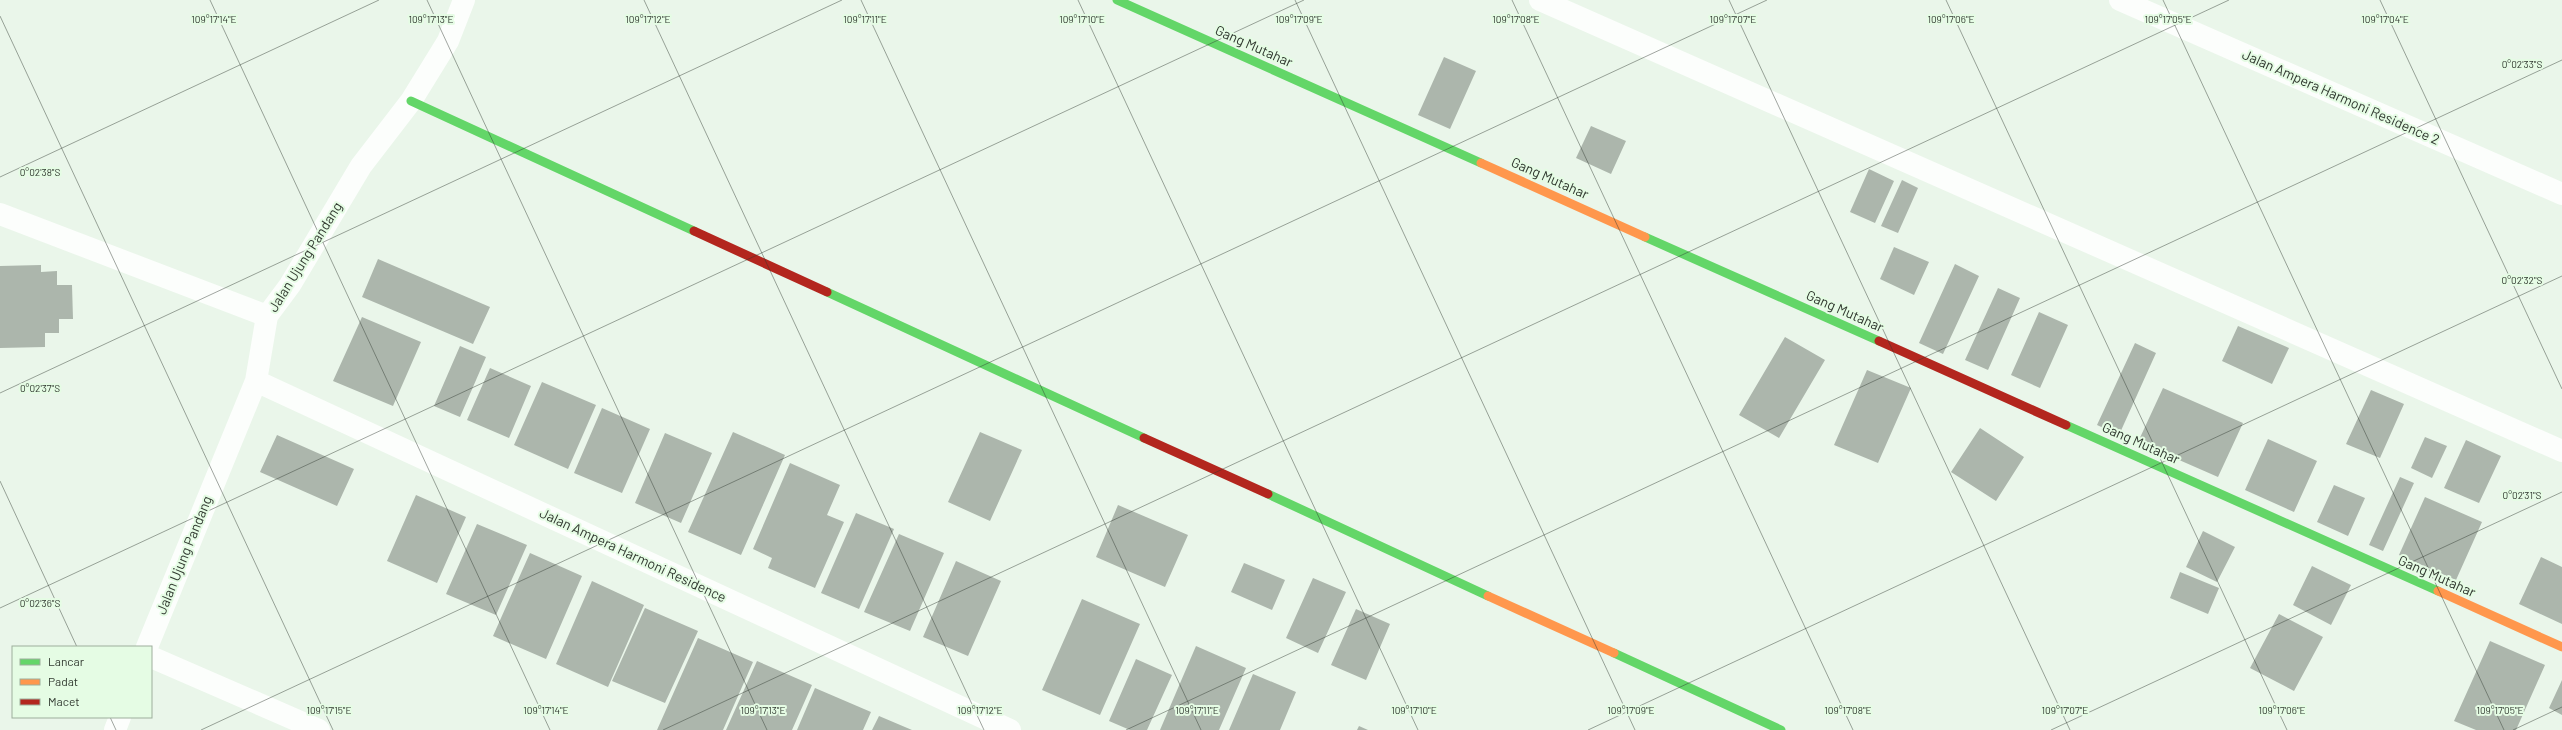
<svg xmlns="http://www.w3.org/2000/svg" width="2562" height="730" font-family="Barlow,sans-serif">
  <style>
    .building { fill: #acb6ac }
    .lines { fill: none; stroke-linecap: round; stroke-linejoin: round }
    .street { stroke: #fcfefc; stroke-width: 22 }
    .fast { stroke: #63d668; stroke-width: 9 }
    .slow { stroke: #ff974d; stroke-width: 9 }
    .jam { stroke: #b3261e; stroke-width: 9 }
    .ticks { fill: none; stroke: #313930; stroke-width: 1; stroke-opacity: 0.45 }
    .labels { text-anchor: middle; stroke-width: 4; stroke-linejoin: round; paint-order: stroke }
    .street-label { font-size: 14px; fill: #313930; stroke: #e5fce4 }
    .ticks-label { font-size: 10px; text-anchor: middle; fill: #313930; stroke: #e5fce4; stroke-width: 4; stroke-linejoin: round; paint-order: stroke }
  </style>
  <rect width="100%" height="100%" fill="#eaf6ea"/>
  <path class="building" d="M1444,57L1476,71L1450,129L1418,115Z
    M1591,126L1626,141L1611,174L1576,158Z
    M1869,169L1894,181L1875,223L1850,212Z
    M1902,180L1918,188L1898,233L1881,226Z
    M1894,247L1929,262L1914,295L1880,279Z
    M378,259L490,307L473,344L362,297Z
    M1955,264L1979,276L1943,354L1919,343Z
    M41,265V272L57,271V285H72L73,319H59V333H45V347L0,348V266Z
    M1998,288L2020,298L1988,370L1965,360Z
    M2039,312L2068,325L2040,388L2011,375Z
    M362,317L421,342L393,406L333,381Z
    M2238,326L2289,348L2272,384L2222,361Z
    M1785,337L1825,360L1779,438L1739,415Z
    M2135,343L2156,353L2119,435L2097,425Z
    M460,346L486,357L460,417L434,406Z
    M490,368L531,386L509,438L467,420Z
    M1867,370L1911,388L1878,463L1834,445Z
    M542,382L596,405L568,469L514,445Z
    M2163,388L2243,423L2218,477L2138,442Z
    M2371,390L2404,404L2380,458L2346,444Z
    M602,408L650,429L622,493L574,473Z
    M1980,428L2024,457L1996,501L1951,472Z
    M733,432L785,455L741,555L688,532Z
    M980,432L1022,450L990,521L948,502Z
    M665,433L712,453L681,523L635,503Z
    M277,435L354,469L337,506L260,472Z
    M2425,437L2447,446L2432,478L2411,468Z
    M2268,439L2317,461L2294,512L2245,490Z
    M2466,440L2501,456L2479,503L2444,488Z
    M790,463L840,485L827,515L844,522L815,588L768,568L772,558L753,549Z
    M2400,477L2414,483L2383,551L2369,545Z
    M2334,485L2365,498L2348,536L2317,522Z
    M416,495L466,517L437,583L387,561Z
    M2425,497L2482,522L2456,580L2399,555Z
    M1118,505L1188,535L1165,587L1096,557Z
    M856,513L894,529L859,609L821,593Z
    M477,524L527,545L496,615L446,594Z
    M2203,531L2235,547L2217,582L2186,567Z
    M899,534L944,553L910,631L864,612Z
    M530,553L582,576L546,659L493,636Z
    M2541,557L2562,567V624L2519,604Z
    M956,561L1001,581L968,656L923,637Z
    M1244,563L1285,580L1272,610L1231,592Z
    M2312,566L2351,585L2331,625L2293,605Z
    M2180,572L2219,588L2208,614L2170,598Z
    M1313,578L1346,592L1318,653L1286,638Z
    M592,581L644,605L608,687L556,664Z
    M1082,599L1140,624L1100,715L1042,690Z
    M645,608L698,631L665,703L612,681Z
    M1356,609L1390,624L1366,680L1331,665Z
    M2279,614L2323,637L2294,691L2250,668Z
    M698,638L753,662L723,730H657Z
    M2490,641L2545,665L2516,730H2476L2454,721Z
    M1196,646L1246,668L1219,730H1160Z
    M1136,659L1172,675L1147,730H1130L1109,721Z
    M757,661L812,685L792,730H726Z
    M1253,674L1296,692L1280,730H1229Z
    M2562,680V715L2549,708Z
    M815,688L871,712L863,730H797Z
    M879,716L912,730H872Z
    M1359,726L1368,730H1357Z"/>
  <g class="lines">
    <path class="street" d="M1540,0L2562,451
      M2120,0L2562,194
      M0,214L267,316
      M256,381L1010,730
      M147,647L256,381L267,316L290,285L361,166L411,101L448,41L464,0
      M151,657L319,730
      M115,730L120,717"/>
    <path class="fast" d="M1117,0L1481,163
      M411,101L694,231
      M1645,237L1879,341
      M827,292L1144,438
      M2066,425L2438,591
      M1268,494L1488,596
      M1614,653L1781,730"/>
    <path class="slow" d="M1481,163L1645,237
      M2438,591L2562,647
      M1488,596L1614,653"/>
    <path class="jam" d="M694,231L827,292
      M1879,341L2066,425
      M1144,438L1268,494"/>
  </g>
  <path class="ticks" d="M210,0L550,730M427,0L767,730M644,0L984,730M861,0L1201,730M1078,0L1418,730M1295,0L1635,730M1512,0L1853,730M1729,0L2070,730M1946,0L2287,730M2163,0L2504,730M2380,0L2562,389M0,16L333,730M0,177L379,0M0,393L842,0M0,481L77,647M0,608L1304,0M110,717L116,730M201,730L1767,0M663,730L2229,0M1126,730L2562,60M1588,730L2562,276M2051,730L2562,492M2513,730L2562,707"/>
  <g class="labels">
    <g class="street-label">
      <text transform="translate(1254 46) rotate(24)" y="5">Gang Mutahar</text>
      <text transform="translate(2341 97) rotate(24)" y="5">Jalan Ampera Harmoni Residence 2</text>
      <text transform="translate(1550 178) rotate(24)" y="5">Gang Mutahar</text>
      <text transform="translate(305 257) rotate(-58)" y="5">Jalan Ujung Pandang</text>
      <text transform="translate(1845 311) rotate(24)" y="5">Gang Mutahar</text>
      <text transform="translate(2141 443) rotate(24)" y="5">Gang Mutahar</text>
      <text transform="translate(184 555) rotate(-68)" y="5">Jalan Ujung Pandang</text>
      <text transform="translate(633 555) rotate(25)" y="5">Jalan Ampera Harmoni Residence</text>
      <text transform="translate(2437 576) rotate(24)" y="5">Gang Mutahar</text>
    </g>
  </g>
  <g class="ticks-label">
    <text x="214" y="23">109°17'14"E</text>
    <text x="431" y="23">109°17'13"E</text>
    <text x="648" y="23">109°17'12"E</text>
    <text x="865" y="23">109°17'11"E</text>
    <text x="1082" y="23">109°17'10"E</text>
    <text x="1299" y="23">109°17'09"E</text>
    <text x="1516" y="23">109°17'08"E</text>
    <text x="1733" y="23">109°17'07"E</text>
    <text x="1951" y="23">109°17'06"E</text>
    <text x="2168" y="23">109°17'05"E</text>
    <text x="2385" y="23">109°17'04"E</text>
    <text x="2522" y="68">0°02'33"S</text>
    <text x="40" y="176">0°02'38"S</text>
    <text x="2522" y="284">0°02'32"S</text>
    <text x="40" y="392">0°02'37"S</text>
    <text x="2522" y="499">0°02'31"S</text>
    <text x="40" y="607">0°02'36"S</text>
    <text x="329" y="714">109°17'15"E</text>
    <text x="546" y="714">109°17'14"E</text>
    <text x="763" y="714">109°17'13"E</text>
    <text x="980" y="714">109°17'12"E</text>
    <text x="1197" y="714">109°17'11"E</text>
    <text x="1414" y="714">109°17'10"E</text>
    <text x="1631" y="714">109°17'09"E</text>
    <text x="1848" y="714">109°17'08"E</text>
    <text x="2065" y="714">109°17'07"E</text>
    <text x="2282" y="714">109°17'06"E</text>
    <text x="2500" y="714">109°17'05"E</text>
  </g>
  <rect x="12" y="646" width="140" height="72" fill="#e5fce4" stroke="#9dae9c"/>
  <rect x="20" y="659" width="20" height="6" fill="#63d668" stroke="#9dae9c"/>
  <text x="48" y="666" font-size="12" fill="#313930">Lancar</text>
  <rect x="20" y="679" width="20" height="6" fill="#ff974d" stroke="#9dae9c"/>
  <text x="48" y="686" font-size="12" fill="#313930">Padat</text>
  <rect x="20" y="699" width="20" height="6" fill="#b3261e" stroke="#9dae9c"/>
  <text x="48" y="706" font-size="12" fill="#313930">Macet</text>
</svg>
